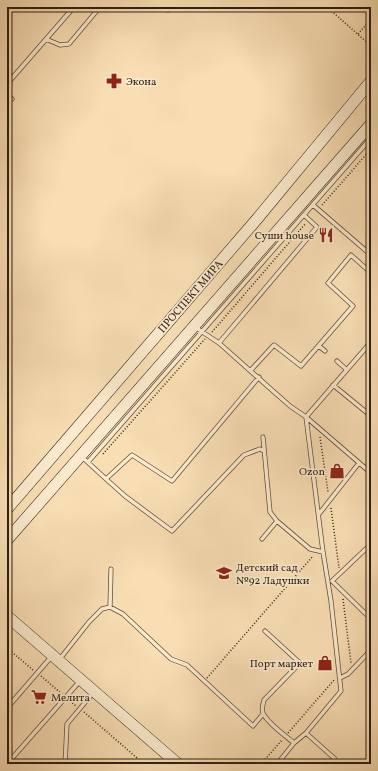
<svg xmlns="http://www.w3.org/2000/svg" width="378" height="771" font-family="Vollkorn,serif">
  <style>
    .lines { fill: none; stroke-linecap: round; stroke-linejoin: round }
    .lane-casing { stroke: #5f4f3b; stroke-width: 5 }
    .secondary-casing { stroke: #2c1f13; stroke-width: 12 }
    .path { stroke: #2c1f13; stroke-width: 1.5; stroke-dasharray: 1 2; stroke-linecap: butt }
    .lane { stroke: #fbeace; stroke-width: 3.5 }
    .secondary { stroke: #fbeace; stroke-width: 11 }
    .labels { text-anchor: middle; stroke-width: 3.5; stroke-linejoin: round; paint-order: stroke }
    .poi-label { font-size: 11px; fill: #2c1f13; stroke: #fbeace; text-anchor: start }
    .street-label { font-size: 11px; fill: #2c1f13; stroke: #fbeace }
  </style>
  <rect width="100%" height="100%" fill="#f9deb4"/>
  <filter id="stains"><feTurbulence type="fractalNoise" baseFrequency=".005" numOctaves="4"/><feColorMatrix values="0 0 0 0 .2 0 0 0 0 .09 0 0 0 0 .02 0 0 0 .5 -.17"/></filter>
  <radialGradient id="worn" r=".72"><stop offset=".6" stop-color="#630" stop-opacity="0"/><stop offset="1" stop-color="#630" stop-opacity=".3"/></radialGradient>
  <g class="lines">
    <defs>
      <path id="lane" d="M164,7L168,10L171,7
        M7,10L10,7
        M46,39L60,45L69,44L100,7
        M7,84L74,7
        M7,95L12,99
        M313,205L371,255
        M195,327L219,343L290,406L306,417L371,473
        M219,343L317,227L304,215
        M319,346L325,351
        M337,361L347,370
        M251,370L274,345L301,366L353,306L328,283L351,255L371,273
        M259,377L172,481L132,455L106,479L125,496L172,531L244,455L260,449L264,451
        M333,385L371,416
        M263,437L270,512L277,521L310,549L323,552
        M82,457L106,479
        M88,462L371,138
        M319,514L359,463
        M262,539L277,521
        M371,544L332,581L371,619
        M110,607L111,569
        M265,631L300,663L264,700C263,705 261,709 263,713C267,723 286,736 294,743
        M59,660L89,622L102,609L110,607L123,614L171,659L187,665L253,726L263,714
        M340,678L348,674L371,650
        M7,708L52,656
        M306,733L335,759L331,764
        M7,764L80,681
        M65,764L67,724L93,693
        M277,764L294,743L306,733L341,691L331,601L323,552L306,417L371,342"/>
      <path id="secondary" d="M7,509L257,219L371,81
        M7,540L371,124
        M7,616L178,764"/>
    </defs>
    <use href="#lane" class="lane-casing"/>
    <use href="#secondary" class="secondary-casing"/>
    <path class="path" d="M327,7L371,46
      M358,34L371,19
      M322,205L371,149
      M212,332L306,223
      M320,437L328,492
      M103,454L205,339
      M331,508L339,568
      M343,599L351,663
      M7,648L33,670
      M41,676L62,694
      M207,678L313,556
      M70,701L76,706
      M84,712L144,764
      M288,733L334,680
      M261,764L282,740"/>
    <use href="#lane" class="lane"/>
    <use href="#secondary" class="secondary"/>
  </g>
  <defs>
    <symbol id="pharmacy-bare" viewBox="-9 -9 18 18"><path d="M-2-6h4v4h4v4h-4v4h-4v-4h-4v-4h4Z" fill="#8f2418" stroke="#fbeace" stroke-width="2.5" paint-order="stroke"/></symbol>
    <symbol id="restaurant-bare" viewBox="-9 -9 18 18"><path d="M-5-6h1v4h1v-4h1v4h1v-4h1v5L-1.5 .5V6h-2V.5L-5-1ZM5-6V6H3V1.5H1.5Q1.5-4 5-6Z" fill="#8f2418" stroke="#fbeace" stroke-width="2.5" paint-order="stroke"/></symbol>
    <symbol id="shop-bare" viewBox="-9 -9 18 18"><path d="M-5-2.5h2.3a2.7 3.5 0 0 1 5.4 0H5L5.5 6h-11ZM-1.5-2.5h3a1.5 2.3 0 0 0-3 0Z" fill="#8f2418" stroke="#fbeace" stroke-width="2.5" paint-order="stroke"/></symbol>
    <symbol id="school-bare" viewBox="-9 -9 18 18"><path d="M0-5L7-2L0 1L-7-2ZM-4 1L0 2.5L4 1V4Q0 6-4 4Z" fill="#8f2418" stroke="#fbeace" stroke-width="2.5" paint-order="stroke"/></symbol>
    <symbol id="supermarket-bare" viewBox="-9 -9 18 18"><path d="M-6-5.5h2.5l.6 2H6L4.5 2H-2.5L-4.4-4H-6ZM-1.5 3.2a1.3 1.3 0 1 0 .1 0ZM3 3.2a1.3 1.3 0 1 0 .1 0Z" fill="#8f2418" stroke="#fbeace" stroke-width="2.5" paint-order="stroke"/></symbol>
  </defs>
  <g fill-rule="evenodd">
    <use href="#pharmacy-bare" x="103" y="70" width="22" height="22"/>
    <use href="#restaurant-bare" x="315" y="224" width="22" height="22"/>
    <use href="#shop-bare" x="326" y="460" width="22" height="22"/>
    <use href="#school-bare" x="213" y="562" width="22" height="22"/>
    <use href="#shop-bare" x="314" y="652" width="22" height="22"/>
    <use href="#supermarket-bare" x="28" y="686" width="22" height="22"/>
  </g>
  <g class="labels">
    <g class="poi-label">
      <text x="126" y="85">Экона</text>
      <text x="314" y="239" text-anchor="end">Суши house</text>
      <text x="325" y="475" text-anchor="end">Ozon</text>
      <text x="236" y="571">Детский сад<tspan x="236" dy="13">№92 Ладушки</tspan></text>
      <text x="313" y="667" text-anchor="end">Порт маркет</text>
      <text x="51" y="701">Мелита</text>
    </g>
    <g class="street-label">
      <text transform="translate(190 296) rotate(-49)" y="4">ПРОСПЕКТ МИРА</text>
    </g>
  </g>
  <rect width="378" height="771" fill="none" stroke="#f9deb4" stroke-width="24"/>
  <rect x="8" y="8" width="362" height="755" fill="none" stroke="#2c1f13" stroke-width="2"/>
  <rect x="12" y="12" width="354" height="747" fill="none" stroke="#2c1f13"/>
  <rect width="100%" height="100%" filter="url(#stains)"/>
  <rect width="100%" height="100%" fill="url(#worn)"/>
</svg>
